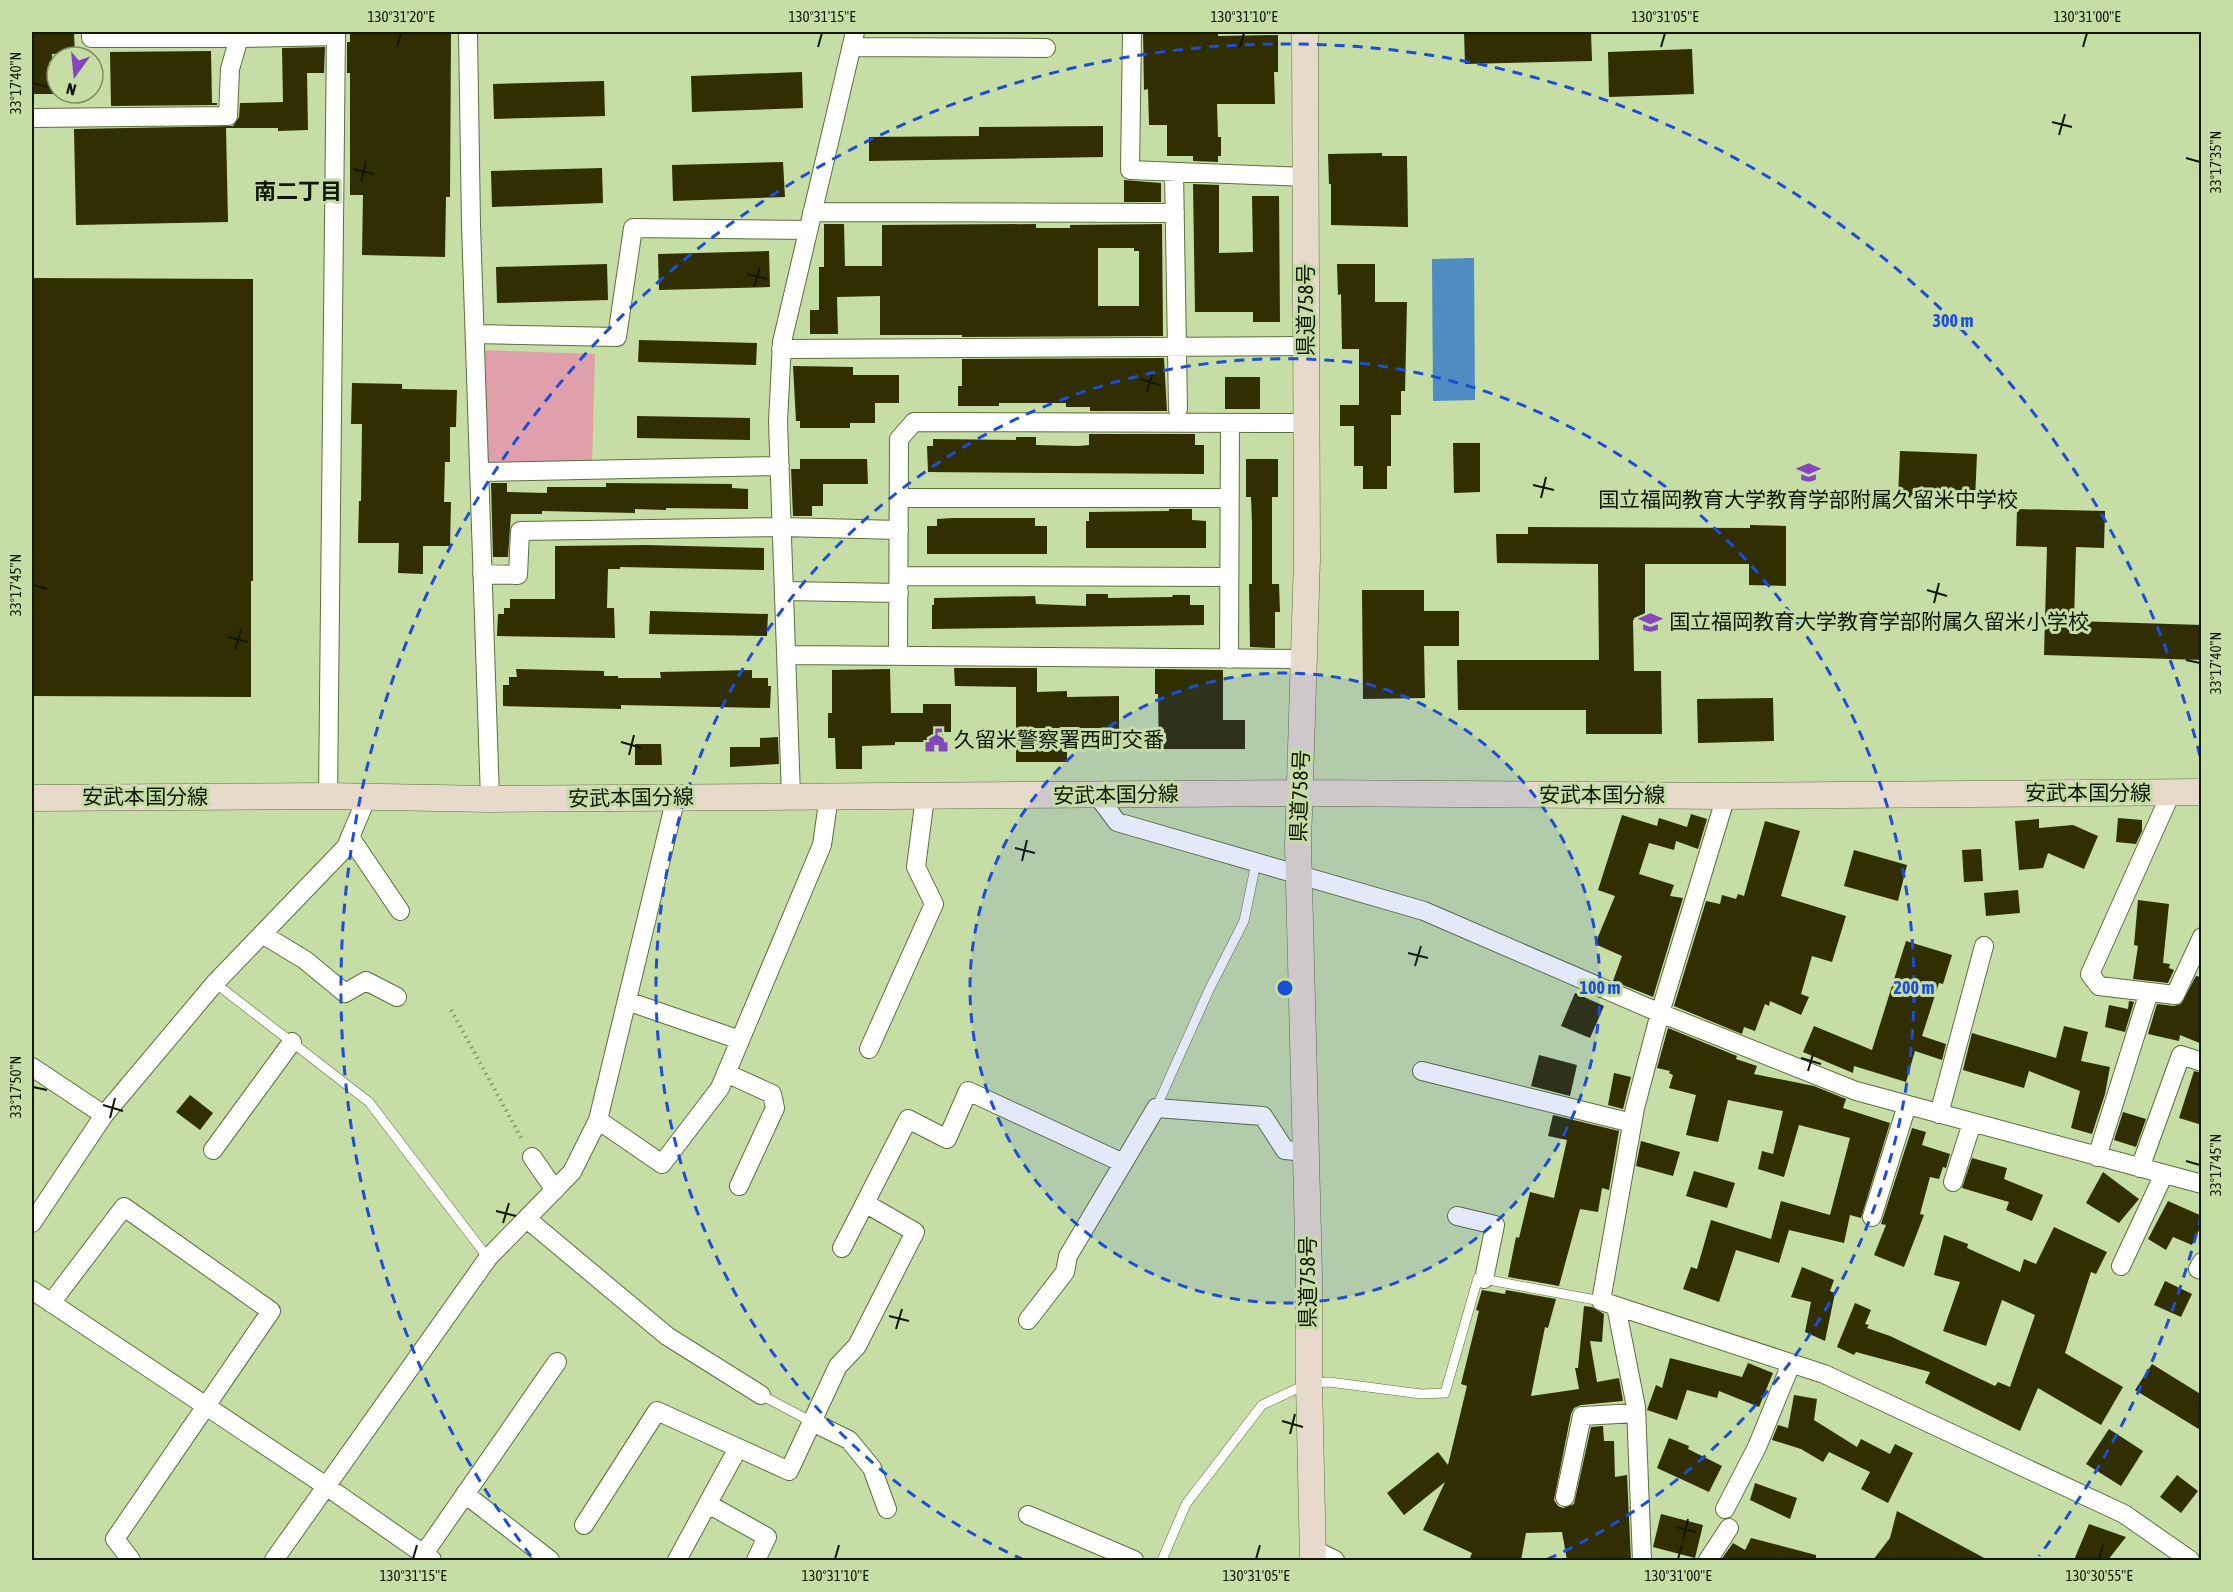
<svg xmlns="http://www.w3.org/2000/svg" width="2233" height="1592" font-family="'Asap Condensed','Noto Sans JP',sans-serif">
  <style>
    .green { fill: #dfa0ac }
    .water { fill: #4e8cc2 }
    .building { fill: #312f01; fill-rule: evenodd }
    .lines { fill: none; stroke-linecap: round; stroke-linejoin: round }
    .service-casing { stroke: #5b6f3c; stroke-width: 10 }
    .minor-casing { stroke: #5b6f3c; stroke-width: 20 }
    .secondary-casing { stroke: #5b6f3c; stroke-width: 27 }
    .path { stroke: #86976c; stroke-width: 4; stroke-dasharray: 1.5 4.5; stroke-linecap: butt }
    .service { stroke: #fff; stroke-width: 9 }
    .minor { stroke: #fff; stroke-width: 18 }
    .secondary { stroke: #e8daca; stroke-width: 26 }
    .ticks { fill: none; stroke: #101704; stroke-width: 2 }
    .ring { fill: none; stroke: #1d4ed8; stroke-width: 3; stroke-dasharray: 10 8 }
    .labels { text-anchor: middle; stroke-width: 6; stroke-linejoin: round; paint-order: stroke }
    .street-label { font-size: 21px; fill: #101704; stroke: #c6dda5 }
    .poi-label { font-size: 21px; fill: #101704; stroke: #c6dda5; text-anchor: start }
    .neighbourhood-label { font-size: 22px; font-weight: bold; fill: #101704; stroke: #c6dda5 }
    .centre { fill: #1d4ed8; stroke: #c6dda5; stroke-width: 3 }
    .ring-label { font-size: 18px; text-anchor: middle; font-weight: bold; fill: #1d4ed8; stroke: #c6dda5; stroke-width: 6; stroke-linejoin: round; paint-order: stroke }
    .neatline { fill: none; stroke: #101704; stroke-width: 2 }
    .ticks-label { font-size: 15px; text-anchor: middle; fill: #101704 }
  </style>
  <rect width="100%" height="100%" fill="#c6dda5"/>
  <path class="green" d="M480,350L595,354L592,465L476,462Z"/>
  <path class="water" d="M1474,258L1475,400L1433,401L1432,259Z"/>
  <path class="building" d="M32,32H74L75,53L52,54L53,94H32Z
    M350,32H451L450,197H446L445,257L362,255L363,195H350V73H347V42H350Z
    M1143,32H1218V36L1278,35V72H1274L1275,104H1217L1218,137H1221V156H1218V162L1193,161V156H1167V125H1149L1148,89L1144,90Z
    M1464,32H1591L1592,61L1465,64Z
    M325,47L324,73H307L308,130L278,131V128H226L228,222L76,225L74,129L233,126L239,117L240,103L283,102L282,48Z
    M1692,49L1694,94L1609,97L1608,52Z
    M211,51L212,103H217V105L111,106L110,52Z
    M802,72L803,108L692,112L691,76Z
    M604,81L605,116L494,119L493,84Z
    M1103,126V157L869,161V137L979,136V127Z
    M1382,153V156H1407L1408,227L1331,225V184H1329L1328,154Z
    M783,162L785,197L673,201L672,165Z
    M602,168L603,203L492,207L491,171Z
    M1124,180L1161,183V202H1124Z
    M1193,184L1219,185V253L1253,252L1252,196H1279L1280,322H1253V312H1195Z
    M824,224H844L845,266H882V225L1036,224V228H1070V225L1162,224L1163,336L962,337V335H880V296L837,297L838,334H810V310H819V267H824ZM1098,248H1134V251H1139V306H1098Z
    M769,251L770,287L659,290L658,254Z
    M607,264L608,300L497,303L496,267Z
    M1337,264H1375V302H1407L1405,391H1401V415H1391V466H1387V489H1363V466H1354V426H1340V405H1359V349H1342L1341,294L1338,295Z
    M32,278L253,279V581H251V697L32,696Z
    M639,340L757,343L756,365L638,362Z
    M1164,358L1167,411H1090V407H1066V403H999V406H958V386H962V359Z
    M793,366L853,367V375H899V403H875V423H850V428H800V421H796Z
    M1225,377H1260V409H1225Z
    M352,383L402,384V389L457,390L456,427H450V462H445L444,502H451L450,546H423V574L398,573L399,543H358L359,501H361L362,424H351Z
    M637,416L750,418V440L637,438Z
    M1089,434H1195V445H1204V474L928,472L927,446H933V439L1016,440V437H1036V445L1079,446L1089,445Z
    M1453,443H1480V492L1454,493Z
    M1900,451L1977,454L1975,500L1898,497Z
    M800,459H867L868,484H823V506H812V516H793L791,469H800Z
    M1246,459H1278V497H1272V584H1279L1280,612H1275V648L1250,647L1249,584H1252V523L1251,497H1246Z
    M491,483H507V492L547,493V487H606V483L732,484V488L748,489V509L666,508V510L635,509V513L542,511V514H511L508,557H493Z
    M1169,509H1192V520L1206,521V548H1086V521H1089V512L1169,511Z
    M2017,509L2105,511L2104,548L2076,547L2074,621L2202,625V660L2044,655L2047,547L2016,546Z
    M954,518H1035V526H1047V554H927V526H937V519Z
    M1750,525L1786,526V586L1749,585V564H1645V620H1633L1634,671H1661L1662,734H1586V710H1458L1457,660H1599L1598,564L1497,563L1496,534H1528V527L1750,528Z
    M646,545L764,548V570L620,567V569H608L607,608H614L615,638L497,636L498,614H504V608H510V599H555V546Z
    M1362,590H1424V611H1459V646H1424L1425,698L1363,699Z
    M1086,594H1108V598L1172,597L1173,595H1190V605H1204V625L932,629V605H934V598L1035,596L1036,604L1086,606Z
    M650,611L768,614L767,636L649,634Z
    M954,668H1037V692L1067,691V697L1119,696V739H1067V762H1016V687L955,686Z
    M516,669L604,671V676H618V678H661L660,672L752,670V678H768V686H771L770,708L621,705V709L503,706V685H509V677H517Z
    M890,669L891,713H923V704H951V732H943V742H895V745L862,746V769H836L835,738H828V713H832V670Z
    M1155,669L1223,670V720H1245V749H1159L1158,694H1155Z
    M1773,698L1774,741L1698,743L1697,699Z
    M778,737L779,764L730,767V747H760V738Z
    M635,744H661L662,765H635Z
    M1691,814L1707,819L1698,849L1676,841L1674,850L1649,843L1639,874L1674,885L1670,896L1683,898L1653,997L1613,981L1622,956L1595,944L1615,896L1598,890L1622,815L1657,826L1659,818L1687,827Z
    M2118,818L2142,820V831L2136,844L2116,842Z
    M2039,819V828L2073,825L2098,836L2084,869L2048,853L2043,868L2019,870L2015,821Z
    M1765,821L1800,831L1781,896L1846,916L1832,962L1812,956L1801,994L1809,997L1801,1015L1770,1001L1769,1006L1765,1004L1755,1031L1744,1027L1742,1034L1674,1006L1706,901L1720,904L1722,895L1736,899L1738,894L1744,896Z
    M1981,849L1983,881L1964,882L1962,850Z
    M1854,850L1907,865L1898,901L1844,886Z
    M2018,890L2020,913L1986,916L1984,893Z
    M2138,900L2169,904L2163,963L2170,964L2169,968L2174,970L2168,983L2133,979L2138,946L2134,945Z
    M1906,941L1952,955L1943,984L1939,983L1922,1036L1946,1044L1942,1060L1915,1051L1906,1082L1854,1066L1853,1073L1803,1052L1814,1026L1872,1050Z
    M2196,976L2202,977V1044L2180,1035L2179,1041L2148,1034L2157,1004L2174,1006L2181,1004Z
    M1575,993L1604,1006L1590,1038L1561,1026Z
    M2129,1001L2134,1002L2125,1032L2105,1027L2109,1005L2128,1009Z
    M2064,1026L2088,1032L2081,1061L2110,1067L2105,1094L2092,1134L2071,1128L2080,1091L2029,1071L2024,1088L1963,1070L1972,1033L2056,1058Z
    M1668,1028L1737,1056L1736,1059L1757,1066L1754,1074L1814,1086L1846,1099L1843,1108L1890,1123L1861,1218L1850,1215L1844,1243L1789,1230L1779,1263L1736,1250L1719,1302L1683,1289L1691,1267L1697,1269L1711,1220L1771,1239L1781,1201L1830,1215L1850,1138L1799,1125L1784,1177L1758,1169L1762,1151L1773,1154L1783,1111L1728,1100L1718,1142L1686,1135L1696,1095L1669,1088L1673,1075L1669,1073L1670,1071L1657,1068Z
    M1539,1055L1577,1065L1570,1096L1531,1086Z
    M2194,1071L2202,1073V1125L2179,1118Z
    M1614,1073L1631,1077L1623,1109L1608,1105Z
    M190,1095L213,1113L200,1130L176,1112Z
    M2123,1112L2146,1119L2136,1147L2114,1140Z
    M1553,1115L1619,1131L1609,1190L1602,1188L1598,1212L1580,1209L1559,1286L1508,1277L1516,1237L1519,1238L1530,1192L1554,1198L1567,1140L1548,1136Z
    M1912,1128L1926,1132L1922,1145L1950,1154L1946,1168L1943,1167L1939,1179L1930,1177L1920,1214L1924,1215L1904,1267L1874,1255L1886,1225L1881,1224Z
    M1641,1141L1680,1152L1673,1176L1636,1166Z
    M1972,1158L2007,1168L2004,1179L2043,1195L2032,1221L2006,1210L2009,1202L1962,1188Z
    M1694,1171L1735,1183L1727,1208L1686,1196Z
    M2103,1172L2139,1199L2119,1223L2086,1203Z
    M2168,1201L2202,1216V1224L2192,1245L2173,1237L2166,1250L2148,1239Z
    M2054,1227L2107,1252L2096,1274L2091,1272L2065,1353L2123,1387L2101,1425L2038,1388L2020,1431L1925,1383L1930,1372L1856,1352L1854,1355L1837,1347L1855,1303L1871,1310L1865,1324L1869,1325L1867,1328L1890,1336L1995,1386L1998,1382L2010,1387L2035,1315L2002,1300L1986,1346L1943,1331L1960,1282L1934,1275L1944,1235L1968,1244L1967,1248L2020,1272L2024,1259L2036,1264Z
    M1802,1267L1834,1280L1830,1291L1835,1293L1825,1341L1805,1332L1811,1302L1791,1297Z
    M2165,1281L2192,1294L2181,1317L2154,1305Z
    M1482,1290L1505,1294L1506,1290L1556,1299L1548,1328L1545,1327L1531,1396L1579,1389L1575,1368H1578L1584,1306L1592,1307L1604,1314L1602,1342L1590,1341L1597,1382L1619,1378L1623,1401L1581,1405L1574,1408L1571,1414L1554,1500L1558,1506L1563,1508L1574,1504L1591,1427L1603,1426L1604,1441H1614L1615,1477L1627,1475L1631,1560H1567L1562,1532L1526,1533L1521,1560H1469L1472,1553L1423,1530L1445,1482L1404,1515L1387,1493L1438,1452L1448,1465L1467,1386L1461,1384L1479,1311L1476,1310Z
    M1670,1358L1742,1377L1748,1363L1773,1373L1759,1407L1719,1391L1717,1398L1687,1390L1677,1420L1647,1410L1656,1385L1662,1388Z
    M2152,1364L2202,1395V1431L2135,1390Z
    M1794,1395L1817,1399L1814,1420L1857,1447L1861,1439L1890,1454L1895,1444L1913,1453L1888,1503L1861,1489L1870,1472L1829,1452L1823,1462L1801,1449L1772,1440L1778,1425L1788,1428Z
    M2109,1429L2143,1451L2121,1486L2086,1464Z
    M1669,1438L1689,1446L1688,1449L1722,1466L1709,1492L1657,1468Z
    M2177,1475L2198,1491L2181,1513L2160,1497Z
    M1755,1483L1797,1498L1790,1519L1750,1500Z
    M1897,1511L1988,1560H1873L1890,1538Z
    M1661,1514L1703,1525L1695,1558L1653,1547Z
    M2089,1524L2126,1537L2108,1560H2074Z
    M1751,1538L1816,1555V1560H1721L1733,1543L1745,1550Z"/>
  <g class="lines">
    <defs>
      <path id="service" d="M215,983L369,1102L488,1258
        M1156,1108L1209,990L1244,921L1256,863
        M761,1395L812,1422
        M1162,1560L1186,1504L1262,1405L1309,1383L1329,1382L1421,1394L1445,1393L1478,1278L1601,1301"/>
      <path id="minor" d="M91,32V38H239
        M468,32L471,225L490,799
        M1132,32L1130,170L1305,177
        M851,47L1046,48
        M32,118L228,116L230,69L239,38L336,36
        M1174,172L1178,409
        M812,212L1175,213
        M475,334L617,337L633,228L808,230
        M781,349L1306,346
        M479,472L780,466
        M899,498H1229
        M482,574L518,575L520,531L782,527L899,530
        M899,576L1229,577
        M784,591L899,593
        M786,655L1304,659
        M898,656L899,439L914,422L1306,423
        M1229,659L1230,424
        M2171,793L2090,974L2099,986L2175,995L2202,937
        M1097,795L1117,822L1424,911L1660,1013L1856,1091L2202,1184
        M328,796L336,32
        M791,796L778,422L782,342L855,32
        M1726,796L1660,1013L1635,1108L1601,1301L1824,1374L2124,1514L2190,1560
        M350,837L400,911
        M262,934L305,960L345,993L366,981L397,997
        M627,1001L740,1040
        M869,1049L934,904L916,867L925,797
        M32,1067L104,1115
        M1422,1071L1632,1123
        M726,1073L772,1094L775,1108L739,1186
        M1939,1114L1984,946
        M598,1120L662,1164L720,1088L822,845L829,796
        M213,1150L292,1042
        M532,1157L555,1190
        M2097,1157L2149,992
        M2140,1168L2181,1055L2202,1062
        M1953,1182L1972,1123
        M1457,1216L1495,1225L1484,1279
        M1872,1217L1907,1105
        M527,1219L667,1336L761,1395
        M32,1223L104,1115L215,983L346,847L367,797
        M842,1248L908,1119L947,1139L968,1091L1123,1163
        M2202,1262L2198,1269L2202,1270
        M2121,1266L2164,1174
        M32,1290L326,1486L432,1560
        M51,1303L124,1207L271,1311L115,1539L131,1560
        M1616,1306L1636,1407L1642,1560
        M1028,1320L1065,1272L1068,1256L1156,1108L1263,1116L1285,1150L1306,1152
        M812,1422L849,1440L872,1468L887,1509
        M465,1494L550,1560
        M1565,1497L1582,1416L1636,1413
        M708,1504L767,1537L756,1560
        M1725,1509L1757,1447L1791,1364
        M1028,1515L1134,1560
        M584,1525L657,1411L789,1471L838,1366L857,1346L915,1232L865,1203
        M1313,1549L1335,1560
        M423,1555L557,1362
        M274,1560L488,1258L572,1172L598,1120L676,797
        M677,1560L738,1448
        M1708,1560L1729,1528"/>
      <path id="secondary" d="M1305,32L1307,559L1298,844L1309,1275V1383L1313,1560
        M32,798L328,796L490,799L1300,793L1726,796L2202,792"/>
    </defs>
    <use href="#service" class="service-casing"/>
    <use href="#minor" class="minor-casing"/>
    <use href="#secondary" class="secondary-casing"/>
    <path class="path" d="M451,1010L523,1141"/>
    <use href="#service" class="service"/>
    <use href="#minor" class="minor"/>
    <use href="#secondary" class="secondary"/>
  </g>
  <path class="ticks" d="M397,47L401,33M818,47L822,33M1240,47L1244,33M1661,47L1665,33M2083,47L2087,33M33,83L47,87M2052,122L2072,127M2059,135L2065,114M2186,158L2200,162M353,169L374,174M361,182L366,161M747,274L767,279M754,287L760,267M1140,379L1160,385M1147,392L1153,372M1533,485L1554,490M1541,498L1546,477M33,585L47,589M1927,590L1947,596M1934,603L1939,583M228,637L248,642M235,650L241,630M2186,660L2200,663M621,742L642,748M629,755L634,735M1015,848L1035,853M1022,861L1027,840M1408,953L1428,958M1415,966L1421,946M1801,1058L1821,1064M1808,1071L1814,1051M33,1087L47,1090M103,1105L123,1111M110,1118L115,1098M2186,1161L2200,1165M496,1211L516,1216M503,1223L509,1203M889,1316L909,1321M896,1329L902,1309M1282,1421L1303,1427M1290,1434L1295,1414M1676,1527L1696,1532M1683,1540L1688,1519M413,1559L417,1545M835,1559L839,1545M1256,1559L1260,1545M1678,1559L1682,1545M2099,1559L2103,1545"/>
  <circle cx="1285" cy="988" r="315" fill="#1d4ed8" fill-opacity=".12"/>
  <g class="ring">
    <circle cx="1285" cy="988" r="315"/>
    <path d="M1024 1560A629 629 0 1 1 1546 1560"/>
    <path d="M2201 1216A944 944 0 0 1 2039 1556M531 1556A944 944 0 1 1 2201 760"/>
  </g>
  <defs>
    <symbol id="school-bare" viewBox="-9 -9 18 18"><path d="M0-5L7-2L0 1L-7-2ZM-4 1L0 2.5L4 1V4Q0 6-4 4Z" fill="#8646bb" stroke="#c6dda5" stroke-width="2.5" paint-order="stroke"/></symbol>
    <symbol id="civic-bare" viewBox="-9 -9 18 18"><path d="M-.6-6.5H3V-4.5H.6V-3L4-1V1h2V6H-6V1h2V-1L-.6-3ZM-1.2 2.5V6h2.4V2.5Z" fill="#8646bb" stroke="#c6dda5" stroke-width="2.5" paint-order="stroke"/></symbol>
  </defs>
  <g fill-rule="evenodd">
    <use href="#school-bare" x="1792" y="456" width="33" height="33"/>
    <use href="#school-bare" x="1634" y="606" width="33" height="33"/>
    <use href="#civic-bare" x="920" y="724" width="33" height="33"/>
  </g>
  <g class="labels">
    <g class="street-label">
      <text transform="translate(1306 310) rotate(-90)" y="7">県道758号</text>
      <text x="2088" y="800">安武本国分線</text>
      <text transform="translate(1116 795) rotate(-1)" y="7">安武本国分線</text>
      <text x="1602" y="802">安武本国分線</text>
      <text transform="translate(1300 796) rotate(-88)" y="7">県道758号</text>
      <text x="145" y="804">安武本国分線</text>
      <text transform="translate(631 798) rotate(-1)" y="7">安武本国分線</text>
      <text transform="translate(1308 1282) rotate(-90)" y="7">県道758号</text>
    </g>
    <g class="poi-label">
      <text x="1808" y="507" text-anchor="middle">国立福岡教育大学教育学部附属久留米中学校</text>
      <text x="1669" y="629">国立福岡教育大学教育学部附属久留米小学校</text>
      <text x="954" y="747">久留米警察署西町交番</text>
    </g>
    <g class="neighbourhood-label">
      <text x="298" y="199">南二丁目</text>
    </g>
  </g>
  <circle cx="1285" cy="988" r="9" class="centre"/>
  <g class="ring-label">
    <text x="1953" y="327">300 m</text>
    <text x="1600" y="994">100 m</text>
    <text x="1914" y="994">200 m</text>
  </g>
  <rect width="2233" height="1592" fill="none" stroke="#c6dda5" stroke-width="66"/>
  <g transform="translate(75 75) rotate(195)"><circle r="28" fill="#c6dda5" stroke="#7d8e65" stroke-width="1.5"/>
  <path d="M0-4.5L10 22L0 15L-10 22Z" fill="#8646bb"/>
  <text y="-9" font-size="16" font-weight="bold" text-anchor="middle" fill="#101704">N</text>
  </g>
  <rect x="33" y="33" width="2167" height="1526" class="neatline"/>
  <g class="ticks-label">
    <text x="401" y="22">130°31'20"E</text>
    <text x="822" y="22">130°31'15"E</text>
    <text x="1244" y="22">130°31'10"E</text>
    <text x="1665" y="22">130°31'05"E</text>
    <text x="2087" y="22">130°31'00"E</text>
    <text transform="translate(16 83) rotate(-90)" y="5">33°17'40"N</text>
    <text transform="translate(2216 162) rotate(-90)" y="5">33°17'35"N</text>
    <text transform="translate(16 585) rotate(-90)" y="5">33°17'45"N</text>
    <text transform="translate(2216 663) rotate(-90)" y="5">33°17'40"N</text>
    <text transform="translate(16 1087) rotate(-90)" y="5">33°17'50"N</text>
    <text transform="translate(2216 1165) rotate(-90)" y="5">33°17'45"N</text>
    <text x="413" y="1581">130°31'15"E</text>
    <text x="835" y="1581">130°31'10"E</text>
    <text x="1256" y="1581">130°31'05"E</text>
    <text x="1678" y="1581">130°31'00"E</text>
    <text x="2099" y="1581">130°30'55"E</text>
  </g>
</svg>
